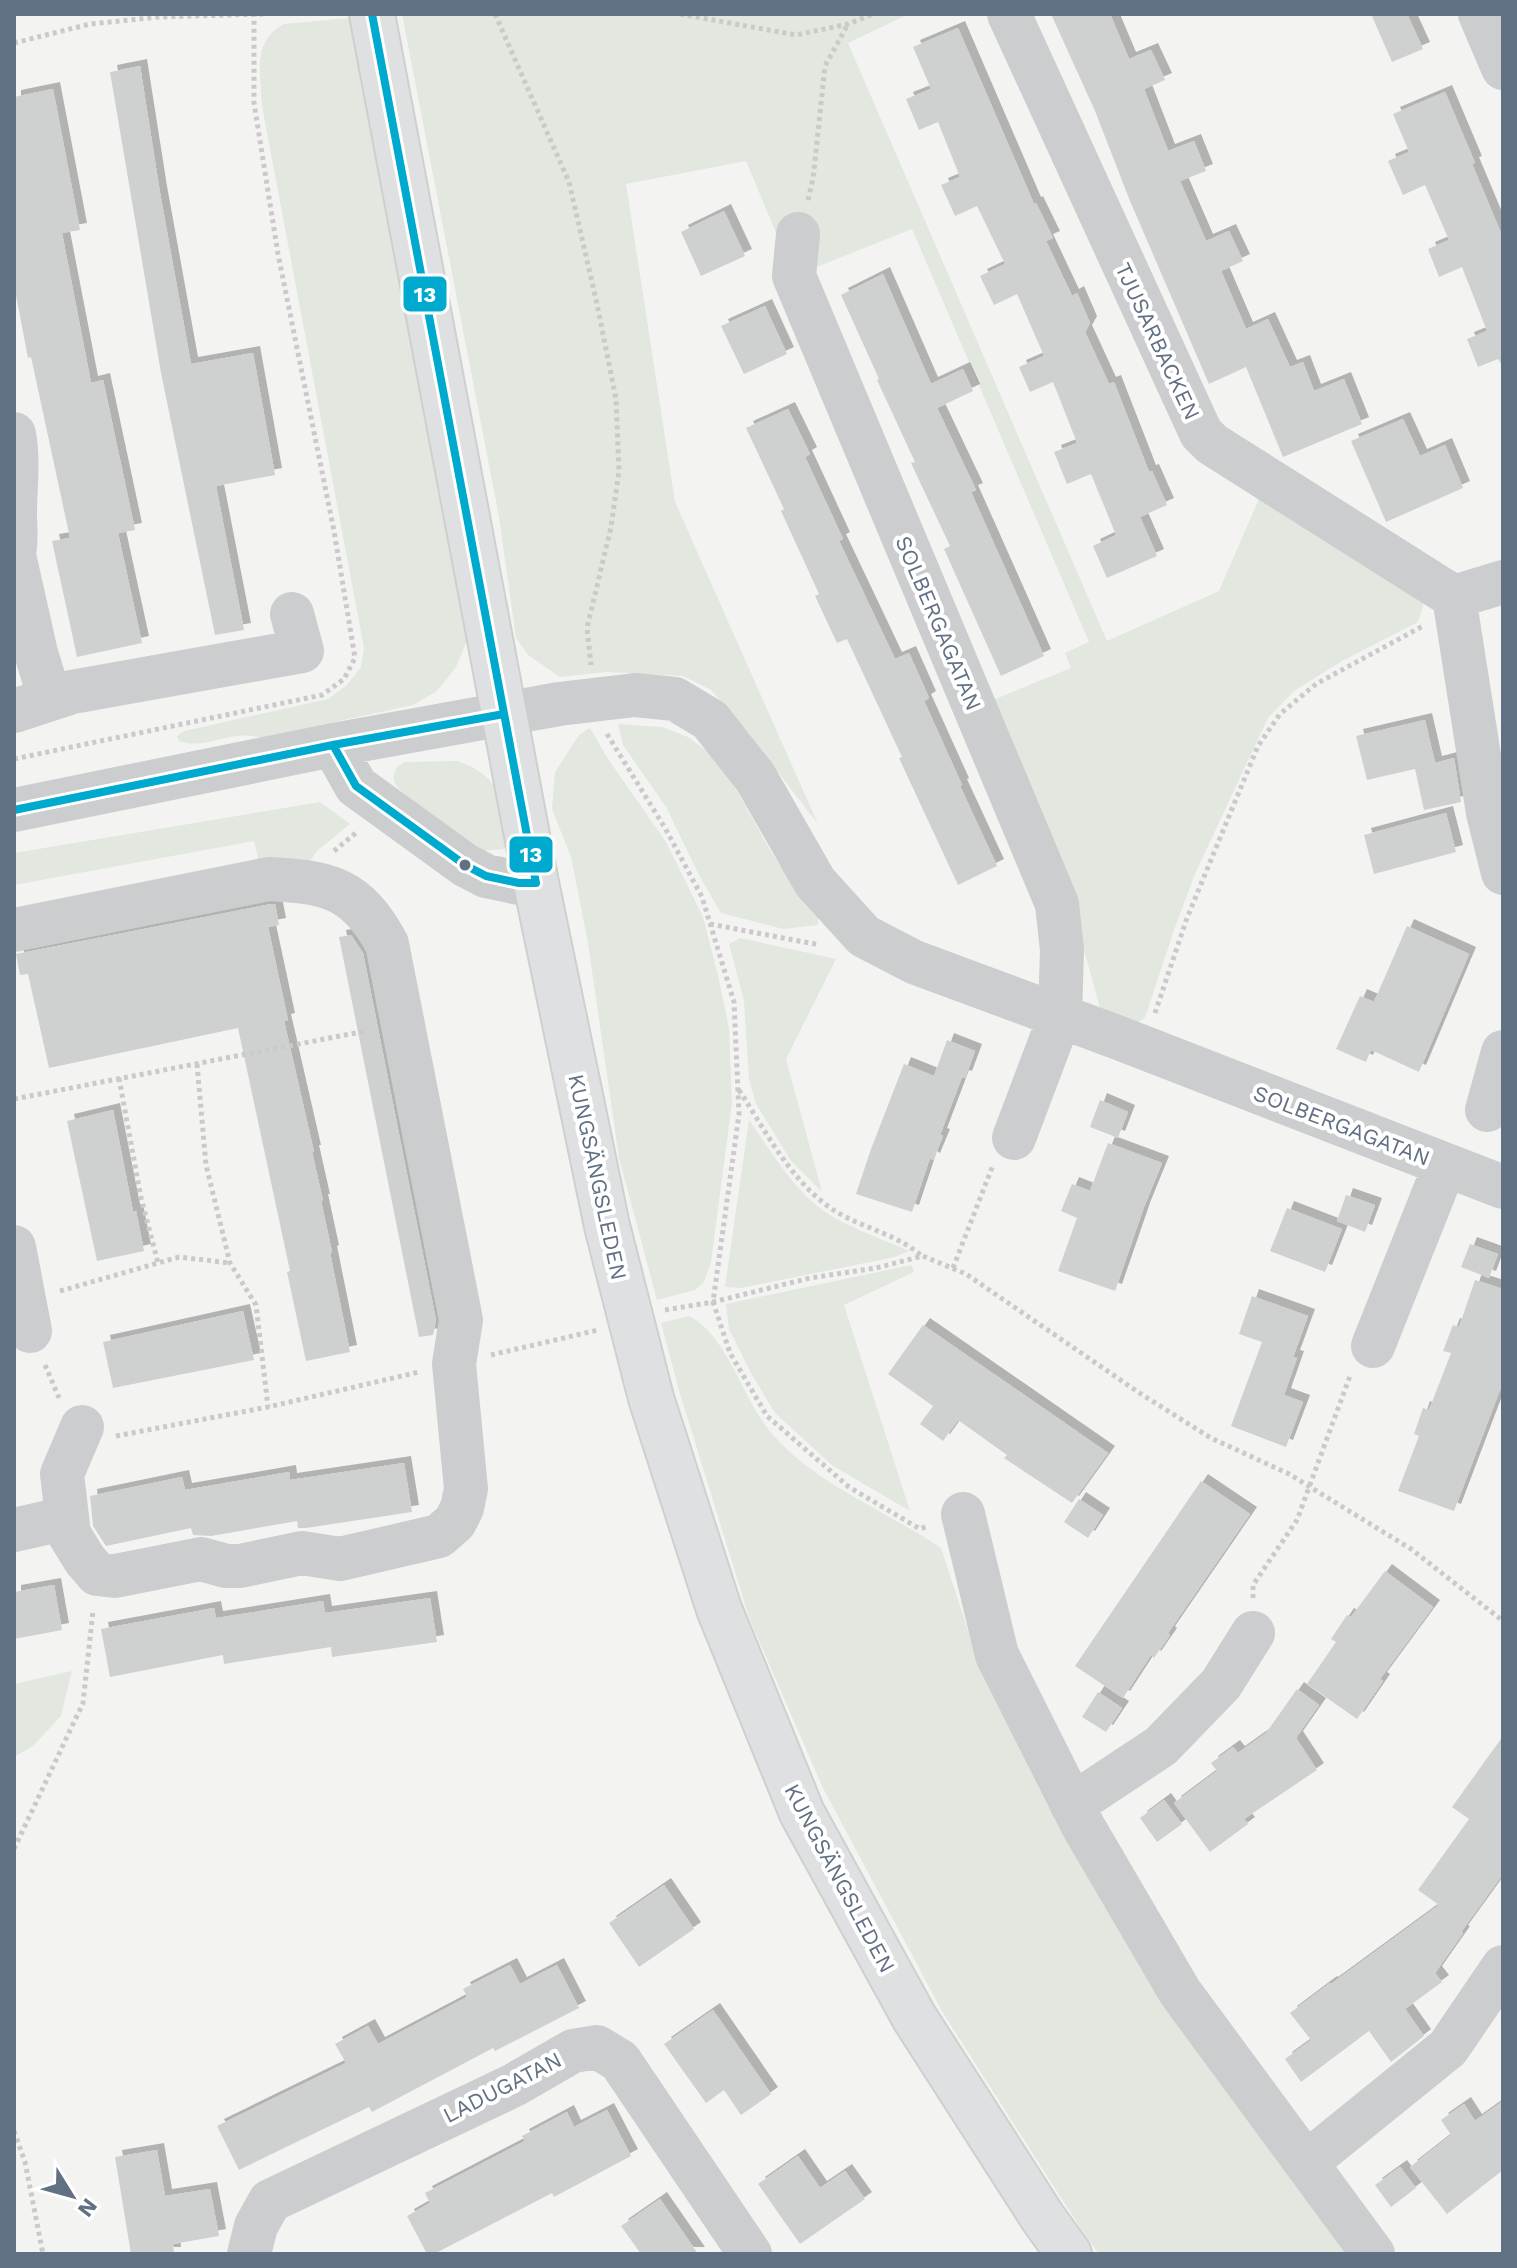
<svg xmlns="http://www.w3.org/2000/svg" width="1517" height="2268" font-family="'Work Sans',sans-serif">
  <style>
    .green { fill: #e2e7df }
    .building { fill: #cfd1d1; filter: url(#shadow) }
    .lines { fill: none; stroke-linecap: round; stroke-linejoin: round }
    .major-casing { stroke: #ced0d0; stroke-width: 48 }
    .path { stroke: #cacacb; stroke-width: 5; stroke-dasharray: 4 4; stroke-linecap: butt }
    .minor { stroke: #cccdce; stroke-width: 44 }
    .major { stroke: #dfe0e1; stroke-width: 44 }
    .bus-1-casing { stroke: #fff; stroke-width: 14 }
    .bus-1 { stroke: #00a9ce; stroke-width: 8 }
    .bus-dot { fill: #617083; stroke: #fff; stroke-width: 3 }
    .labels { text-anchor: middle; stroke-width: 8; stroke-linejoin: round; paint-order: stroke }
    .street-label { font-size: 22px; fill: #617083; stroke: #fff }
    .line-badge { stroke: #fff; stroke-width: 3 }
    .badge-label { font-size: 22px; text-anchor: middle; font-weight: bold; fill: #fff }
  </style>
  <defs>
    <filter id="shadow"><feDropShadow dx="7" dy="-7" stdDeviation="0" flood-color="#0004"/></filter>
  </defs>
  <rect width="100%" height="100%" fill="#f3f4f1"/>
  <path class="green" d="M402,14H909L848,43L1107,641L1219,591L1261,494L1424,603L1418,622L1342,661L1294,691L1268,718L1195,874L1174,930L1145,1018L1133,1025L1100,1008L1062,869L988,702L1071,668L1065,653L1089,642L912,229L794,276L746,161L626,184L675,502L818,824L744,728L711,690L683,676L607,672L560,677L528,655L516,638L499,517Z
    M349,18L467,623L466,643L456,667L437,691L413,705L261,738C231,728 206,751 179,741L177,736L184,731L328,699L347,685L361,667L364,648L262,106C261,74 251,42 284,24Z
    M618,724L662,727L688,737L720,761L774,857L818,916V925L783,929L721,913L700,877L666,807L623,745Z
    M590,728L608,759L666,842L703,917L718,975L729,1028L732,1103L711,1262L704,1282L695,1290L657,1300L619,1158L588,943L571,857L552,809L555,772L579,735Z
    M458,761C503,778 501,799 508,841L504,849L482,851L407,796C395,785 390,782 397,767L405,762Z
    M320,802L350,824L317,851L308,864L259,862L254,841L14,885V853Z
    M740,938L836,959L786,1059L822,1192L791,1161L756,1104L749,1079L744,1001L729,944Z
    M749,1120C773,1154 797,1197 835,1218C858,1231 885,1240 909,1251L895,1257L741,1288L725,1287Z
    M911,1265L914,1272L844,1305L910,1511L833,1466L775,1413L752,1375L729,1329L726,1304Z
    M689,1316C725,1334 741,1392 765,1425C807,1481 884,1509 941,1548L982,1673L1352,2254H1099L1081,2229L943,2013L823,1788L750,1620L680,1394L661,1323Z
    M72,1671L61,1716L33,1746L14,1757V1684Z"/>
  <path class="building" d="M1051,14H1110L1129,59L1151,50L1165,80L1144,89L1168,151L1194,141L1206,171L1180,181L1206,241L1229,231L1243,261L1221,271L1246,329L1268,319L1290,367L1303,362L1314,391L1344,379L1362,424L1283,457L1246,367L1209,384L1130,201L1095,111Z
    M1371,14H1407L1423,49L1392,62Z
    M958,28L1034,204L1036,203L1053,238L1046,241L1072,296L1077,293L1090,323L1085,332L1109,384L1114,382L1149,472L1152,471L1167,505L1140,517L1157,556L1107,578L1093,546L1116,535L1091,474L1067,484L1054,452L1077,443L1053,382L1030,392L1019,367L1044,356L1017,294L994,305L980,276L1005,264L977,206L955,216L941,185L960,177L938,122L919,130L906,99L931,89L913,47Z
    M140,66L160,193L191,364L253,353L275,475L216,486L244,630L215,635L161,373L110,72Z
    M53,89L80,230L62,233L91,383L103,380L135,530L118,533L142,643L77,657L52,541L70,538L31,357L28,358L14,285V97Z
    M1445,92L1475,163L1472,164L1503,238V367L1498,359L1478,367L1467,339L1487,331L1462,267L1439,277L1428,249L1449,240L1425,185L1403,195L1388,161L1409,152L1393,114Z
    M724,211L745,256L701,276L681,232Z
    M883,274L931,384L963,369L973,391L937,408L976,490L971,492L1044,656L1001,676L944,549L950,546L911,463L915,462L877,380L879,379L841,295Z
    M765,306L787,354L744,374L721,326Z
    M788,409L810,454L805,457L843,539L839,541L895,659L909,653L929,698L924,701L962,785L960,786L997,866L958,885L899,758L902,757L847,639L837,643L815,596L819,594L781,511L784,509L746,428Z
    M1403,419L1420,456L1445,445L1463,488L1386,522L1351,441Z
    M1425,720L1435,763L1454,758L1461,802L1424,810L1415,769L1367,780L1356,736Z
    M1446,813L1456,852L1374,874L1364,835Z
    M271,904H275L279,925L268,927L288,1020L284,1021L314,1152H312L323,1201H321L332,1252L330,1253L350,1352L306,1361L287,1272L290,1271L238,1028L49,1068L28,974L20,975L16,954Z
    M1407,926L1469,954L1419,1072L1371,1050L1366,1062L1336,1049L1360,996L1374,1002Z
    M351,935L363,953L436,1320L433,1335L419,1337L339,937Z
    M947,1040L975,1051L965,1078L962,1077L940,1135L943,1136L933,1160L930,1158L912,1212L856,1194L871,1149L904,1064L934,1076Z
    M1100,1100L1128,1112L1118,1138L1090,1127Z
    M113,1110L133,1211H136L144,1251L97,1261L67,1121Z
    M1108,1143L1162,1163L1144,1207L1115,1291L1058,1271L1077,1218L1061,1211L1072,1184L1090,1191Z
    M1346,1195L1375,1205L1365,1232L1337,1221Z
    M1287,1208L1342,1229L1325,1272L1270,1251Z
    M1470,1244L1498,1254L1489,1278L1461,1267Z
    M1475,1280L1503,1289V1382L1454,1511L1398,1491L1419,1436L1414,1434L1423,1408L1429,1410L1451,1353L1443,1351L1453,1325L1459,1327Z
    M1252,1296L1308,1316L1293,1357L1297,1358L1284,1395L1303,1402L1286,1447L1231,1426L1262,1342L1239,1334Z
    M243,1311L254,1360L113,1388L103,1342Z
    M923,1325L1108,1453L1072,1503L1004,1458L1007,1455L958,1420L943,1441L920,1424L933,1406L888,1374Z
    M404,1463L412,1512L306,1528H298L297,1521L211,1536L193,1535L191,1528L106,1546L93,1526L90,1496L182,1477L185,1490L289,1472L290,1480Z
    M1201,1481L1250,1514L1168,1633L1170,1635L1154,1658L1151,1655L1123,1698L1075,1666Z
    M1079,1499L1103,1515L1088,1538L1064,1522Z
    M1385,1571L1433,1607L1380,1679L1383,1681L1357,1719L1307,1684L1336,1642L1331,1639L1347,1615L1351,1617Z
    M54,1585L62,1630L14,1639V1592Z
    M430,1598L437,1642L332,1657L331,1647L224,1664L223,1655L110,1677L101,1629L214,1608L216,1618L323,1601L325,1613Z
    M1297,1689L1319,1705L1296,1738L1317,1770L1244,1819L1248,1824L1210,1852L1174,1803L1217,1771L1211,1763L1233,1747L1238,1753L1266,1733Z
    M1098,1692L1122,1708L1106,1732L1082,1717Z
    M1503,1736V1874L1461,1932L1463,1933L1435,1973L1442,1982L1405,2009L1424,2036L1391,2062L1369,2031L1301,2082L1285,2059L1311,2040L1290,2013L1330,1983L1331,1984L1439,1905L1418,1890L1469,1819L1452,1807Z
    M1164,1800L1182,1824L1157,1842L1140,1818Z
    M664,1885L694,1929L639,1967L609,1923Z
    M510,1965L520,1984L557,1965L579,2008L495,2051L493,2048L372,2112L369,2107L239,2170L217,2126L346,2063L335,2044L368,2026L378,2044L467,1997L463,1989Z
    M713,2010L771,2094L741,2115L724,2090L706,2103L664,2044Z
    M1503,2101V2170L1447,2214L1410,2167L1451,2135L1441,2120L1464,2104L1475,2121Z
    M607,2110L631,2156L554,2197L552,2193L434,2254H427L407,2216L430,2203L425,2193L525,2141L522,2136L567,2112L574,2127Z
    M157,2150L165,2196L210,2189L219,2236L173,2244L174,2254H131L115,2157Z
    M798,2156L820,2188L845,2171L865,2199L800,2244L758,2184Z
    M1400,2167L1416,2188L1391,2207L1375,2185Z
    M660,2199L698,2254H641L621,2226Z"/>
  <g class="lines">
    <defs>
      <path id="major" d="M372,14L536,883L607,1226L651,1398L719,1609L802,1813L914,2017L1043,2218L1069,2254"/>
    </defs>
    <use href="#major" class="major-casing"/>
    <path class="path" d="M495,14L569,182L597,304L616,399L619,471L611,527L587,628L591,665
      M680,14L796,35L848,24L873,14
      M14,43L90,24L159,17L265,14
      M808,200L813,179L825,66L848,24
      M607,734L665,828L702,897L734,1002L739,1114L713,1302L730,1353L767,1416L849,1487L920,1529L928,1526
      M14,759L322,695L344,679L355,658L334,531L278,254L254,103V15
      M334,851L357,832
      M710,924L820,945
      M1155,1013L1187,918L1258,746L1280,714L1316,684L1423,626
      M197,1064L206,1165L230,1263L256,1305L268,1407
      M119,1078L141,1198L158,1263
      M739,1090C765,1130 789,1178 829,1207C857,1227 894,1232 922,1256
      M14,1099L366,1031
      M953,1268L993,1165
      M60,1291L179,1257L230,1263
      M665,1310L713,1302L810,1278L876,1268L923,1256L966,1274L1141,1394L1211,1438L1289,1474L1411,1549L1503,1621
      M491,1355L598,1330
      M45,1365L60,1400
      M116,1436L268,1407L419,1372
      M1253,1598V1585L1297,1520L1350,1376
      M14,1849L83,1703L93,1611
      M14,2131L25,2162L43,2254"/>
    <path class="minor" d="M1009,14L1201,433L1212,444L1454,597
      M1480,14L1503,68
      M798,234L794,276L1057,904L1062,950L1060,1016L1014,1138
      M14,434C19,460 15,488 15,514C15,528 17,539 14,553
      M14,555L36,653L50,699
      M1454,597L1488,813L1503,873
      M1454,597L1503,582
      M14,711L72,692L302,651L292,614
      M333,745L356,786L465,865L486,876L519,883H536
      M14,810L333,745L559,704L635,695L675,699L710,720L755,777L815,882L864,936L914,962L1119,1038L1503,1187
      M14,930L269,879C329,882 357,888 387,944L461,1320L454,1364L466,1489L462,1508L455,1522L439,1536L340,1559L302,1553L240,1566H226L201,1559L115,1576L97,1574L85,1560L69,1534L62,1474L82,1427
      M1487,1110L1503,1052
      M14,1247L30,1331
      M1373,1346L1445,1165
      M963,1514L997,1655L1083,1826L1180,1992L1373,2254
      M14,1530L67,1518
      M1072,1805L1161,1746L1221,1684L1253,1633
      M1306,2163L1448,2048L1503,1967
      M249,2254L256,2226L270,2201L514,2085L573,2051L597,2047L620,2061L750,2254"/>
    <use href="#major" class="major"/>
    <defs>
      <path id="bus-1" d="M333,745L356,786L465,865L486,876L519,883H536L372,14
        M14,810L333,745L504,714"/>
    </defs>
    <use href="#bus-1" class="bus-1-casing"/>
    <use href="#bus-1" class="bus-1"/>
  </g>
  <circle class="bus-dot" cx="465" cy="865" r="7"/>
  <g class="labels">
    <g class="street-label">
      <text transform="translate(1158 341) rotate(65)" y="8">TJUSARBACKEN</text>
      <text transform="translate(939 623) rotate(67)" y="8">SOLBERGAGATAN</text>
      <text transform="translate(1342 1125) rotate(21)" y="8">SOLBERGAGATAN</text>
      <text transform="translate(598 1177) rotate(78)" y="8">KUNGSÄNGSLEDEN</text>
      <text transform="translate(840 1878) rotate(62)" y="8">KUNGSÄNGSLEDEN</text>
      <text transform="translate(502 2087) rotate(-27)" y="8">LADUGATAN</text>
    </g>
  </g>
  <g class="line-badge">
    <rect x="402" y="275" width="46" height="38" rx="8" fill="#00a9ce"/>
    <rect x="508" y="835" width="46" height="39" rx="8" fill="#00a9ce"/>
  </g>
  <g class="badge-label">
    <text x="425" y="302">13</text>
    <text x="531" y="862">13</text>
  </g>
  <rect width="1517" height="2268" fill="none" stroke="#617083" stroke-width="32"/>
  <g transform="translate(72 2196) rotate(127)" stroke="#ffffff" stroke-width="6" paint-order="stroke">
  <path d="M0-6L14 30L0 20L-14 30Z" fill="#617083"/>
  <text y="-12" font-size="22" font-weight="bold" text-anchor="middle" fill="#617083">N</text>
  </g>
</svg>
